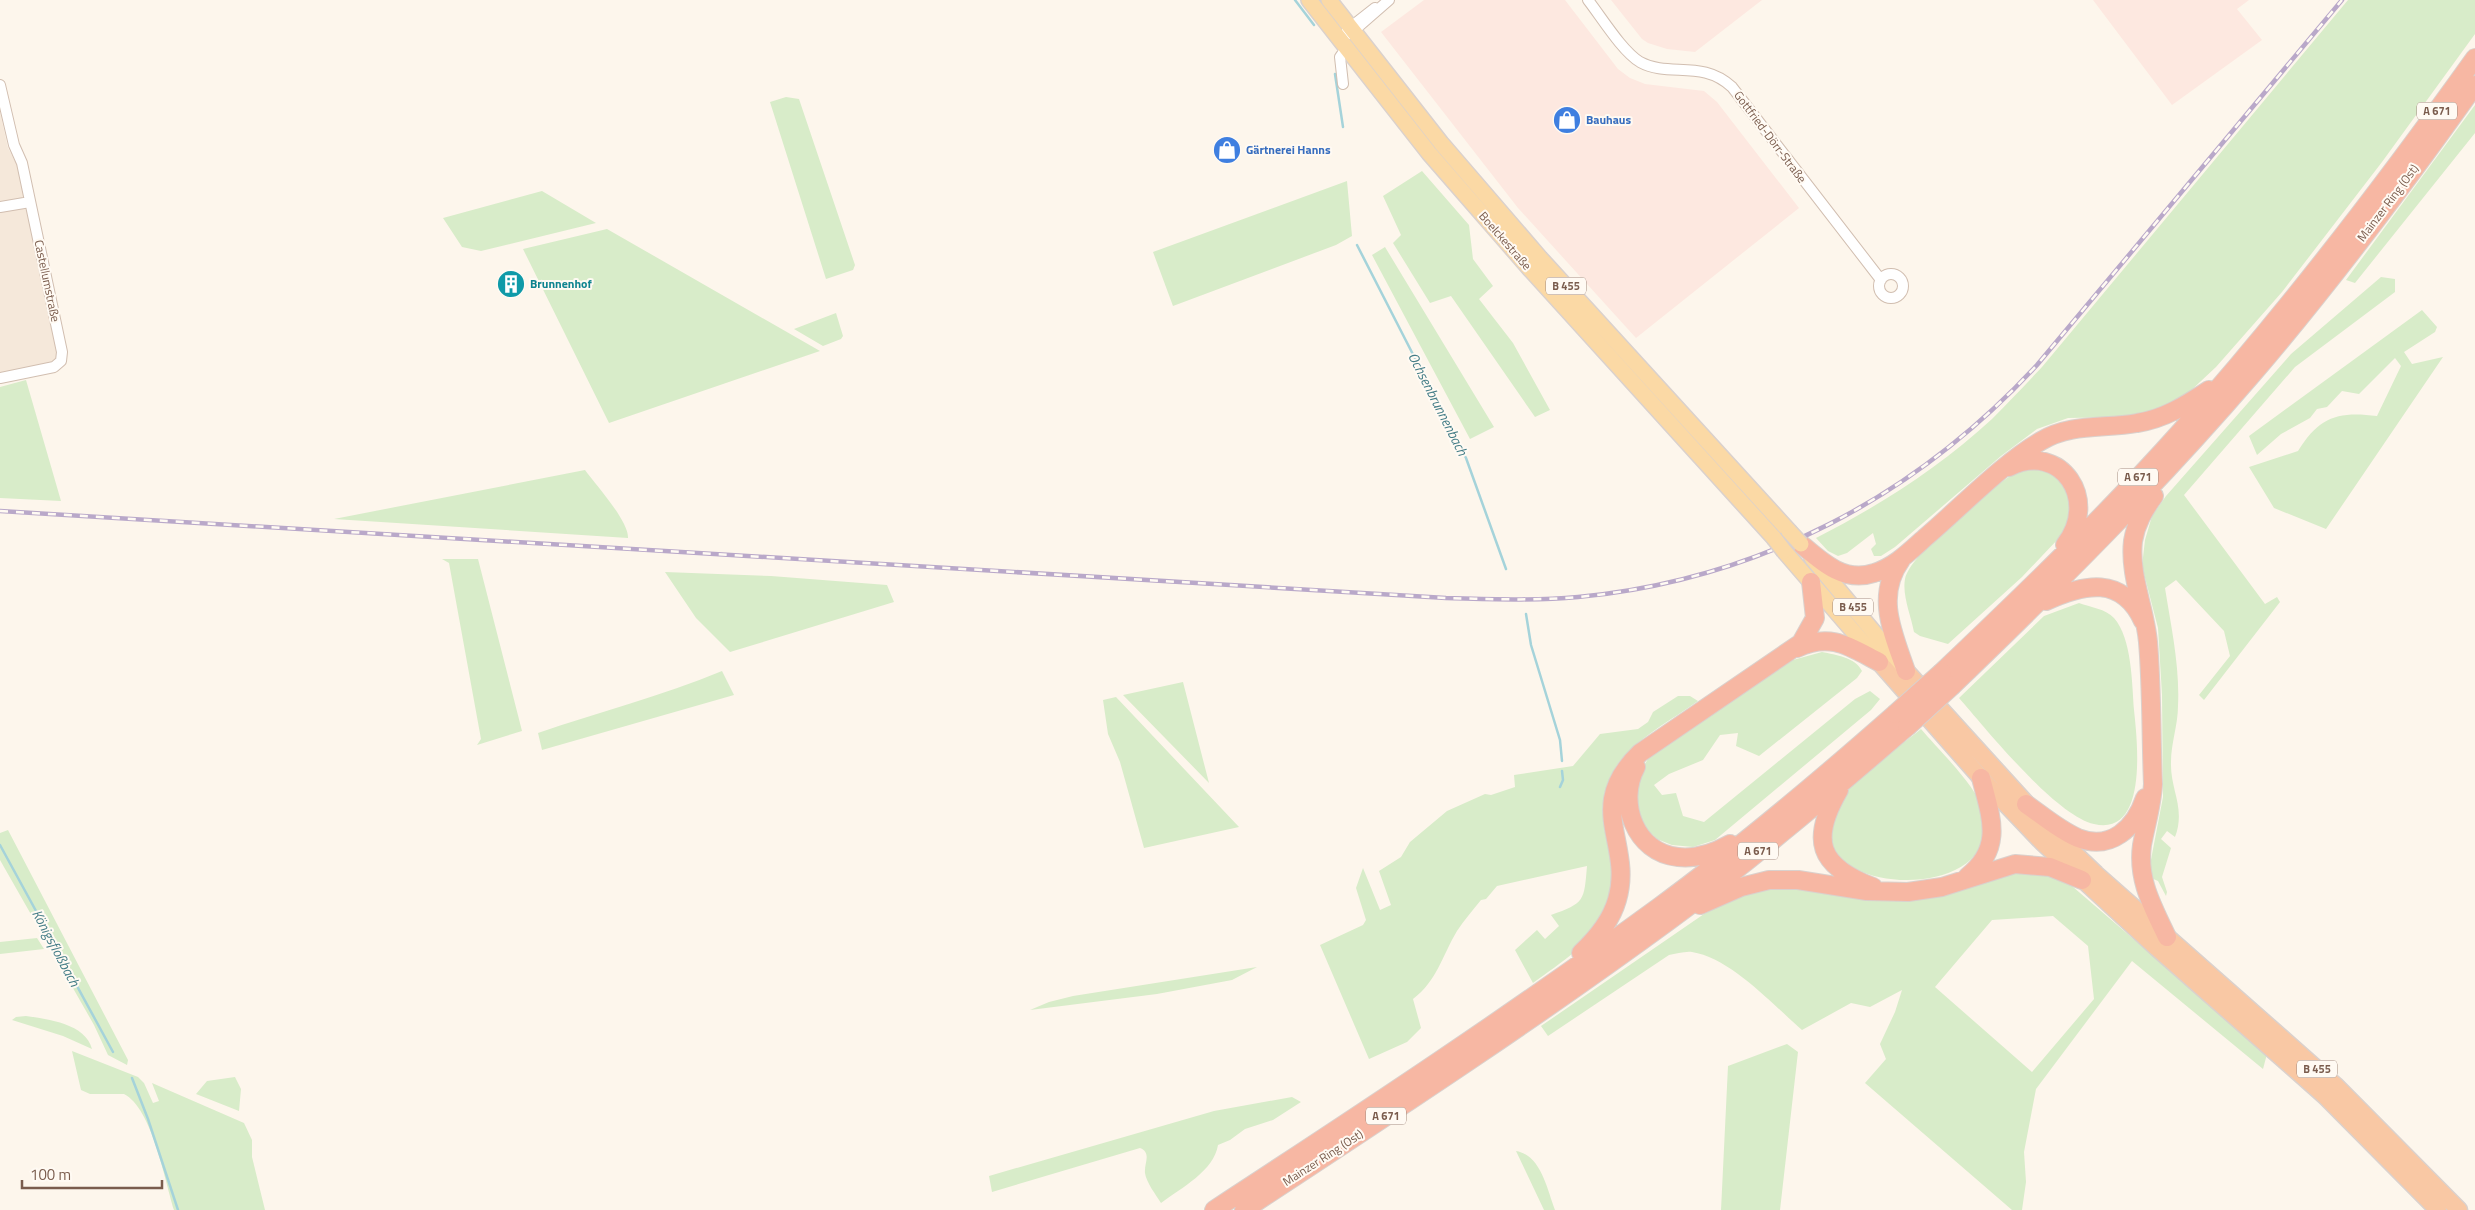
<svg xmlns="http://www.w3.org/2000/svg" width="2475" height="1210" font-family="'Titillium Web',sans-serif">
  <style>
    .residential { fill: #f5e8da }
    .commercial { fill: #fde8e0 }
    .green { fill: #d8ecc9; fill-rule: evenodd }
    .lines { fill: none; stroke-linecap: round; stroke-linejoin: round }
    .stream { stroke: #a5d3da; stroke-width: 2.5 }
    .minor-casing { stroke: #d1beb0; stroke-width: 12 }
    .primary-casing { stroke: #dad1cd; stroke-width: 18 }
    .trunk-casing { stroke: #dad1cd; stroke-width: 19 }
    .motorway-casing { stroke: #dad1cd; stroke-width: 20 }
    .minor { stroke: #fff; stroke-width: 10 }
    .primary { stroke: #fbd9a5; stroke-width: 15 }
    .trunk { stroke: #f9c8a4; stroke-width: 16 }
    .motorway { stroke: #f7b7a3; stroke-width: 18 }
    .rail-casing { stroke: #b9a8c9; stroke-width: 4.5 }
    .rail { stroke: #fffaf3; stroke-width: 2.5; stroke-dasharray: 8; stroke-linecap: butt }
    .primary-bridge-casing { stroke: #dad1cd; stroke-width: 18; stroke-linecap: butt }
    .motorway-bridge-casing { stroke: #dad1cd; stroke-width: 20; stroke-linecap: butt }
    .primary-bridge { stroke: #fbd9a5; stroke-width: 15 }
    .motorway-bridge { stroke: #f7b7a3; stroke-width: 18 }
    .labels { text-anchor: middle; stroke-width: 4; stroke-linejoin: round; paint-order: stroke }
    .shield { fill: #fffaf3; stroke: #a28b7f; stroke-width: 1 }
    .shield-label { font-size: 11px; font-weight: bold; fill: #7a5c4d }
    .shop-label { font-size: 12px; font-weight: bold; fill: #366cbe; stroke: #fffaf3; text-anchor: start }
    .street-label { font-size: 12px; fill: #7a5c4d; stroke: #fffaf3 }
    .culture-label { font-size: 12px; font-weight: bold; fill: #0d838f; stroke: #fffaf3; text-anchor: start }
    .water-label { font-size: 14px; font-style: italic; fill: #437c86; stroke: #fffaf3 }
  </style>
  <rect width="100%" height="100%" fill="#fdf6ec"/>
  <path class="residential" d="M0,112L8,148L19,169L58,350L56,358L50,364L0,375Z"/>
  <path class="commercial" d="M1424,0H1565L1618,69L1630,78L1645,84L1704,91L1717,102L1799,208L1636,338L1518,208L1381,32Z
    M1611,0H1762L1695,52L1667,49L1648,43L1642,39Z
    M2093,0H2249L2237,9L2262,40L2172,105Z"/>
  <path class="green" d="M2348,0H2475V34L2382,162L2282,292L2216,367L2185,396L2157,410L2124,417L2068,418L2037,429L2001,456L1895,547L1881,556H1874L1871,549L1876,544L1873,533L1847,553L1838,556L1828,551L1816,538C1879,506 1940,467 1992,419C2009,402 2026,384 2042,367Z
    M786,97L799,99L855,265L853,270L826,279L770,102Z
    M2475,105V133L2355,283L2346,280Z
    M1422,171L1469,225L1473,259L1493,286L1479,299L1513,343L1550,410L1535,417L1451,296L1430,303L1393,243L1401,235L1383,196Z
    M1347,181L1352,236L1336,245L1173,306L1153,252Z
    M542,191L596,223L481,251L462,247L443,218Z
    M607,229L820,351L609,423L523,249Z
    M1385,247L1494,427L1470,439L1372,255Z
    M2381,277L2395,279V292L2295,367L2184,495L2265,604L2277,597L2280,602L2204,700L2199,695L2230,656L2224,631L2176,580L2165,588C2171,626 2180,667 2178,706C2178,725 2171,743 2171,762C2170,790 2186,808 2175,837L2167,831L2161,839L2171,848L2162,877L2167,892L2166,896L2158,881L2151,878L2149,870L2163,797L2162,695L2158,628L2142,566L2145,540L2152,516L2166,496L2291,354Z
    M2422,310L2437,327L2435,332L2404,352L2412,364L2443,357L2326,529L2274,508L2249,467L2298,451C2319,417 2338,411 2377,416L2401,366L2395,358L2359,394L2342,391L2327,407L2317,409L2310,418L2281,434L2257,455L2249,436Z
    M836,313L843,336L841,339L823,346L794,329Z
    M26,380L61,501L0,498V387Z
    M2045,466L2072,490L2068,524L2059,538L2022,577L1948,644L1920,636L1914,632C1911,616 1902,595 1905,579C1909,555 1990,488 2012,475C2020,469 2035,468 2045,466Z
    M585,470C595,484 629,521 628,538L334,519Z
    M442,559H478L522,731L477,745L481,739L449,563Z
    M665,572L771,576L887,585L894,602L730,652L696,618Z
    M2079,603C2090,607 2106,609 2114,618C2132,638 2132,684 2134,710C2137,739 2149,837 2094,824C2055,815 1987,730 1959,698L2044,616Z
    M1822,652C1836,655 1855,657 1862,671L1857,678L1759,756L1736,746L1738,733L1720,735L1703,760L1669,774L1654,785L1662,795L1676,793L1683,816L1704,822L1855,699L1870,691L1880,699L1871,710L1715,840L1693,847L1672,845L1657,839L1645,828L1637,815L1635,800L1640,772L1648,759L1667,742L1793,660Z
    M722,671L734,695L542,750L538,733C599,712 662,696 722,671Z
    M1183,682L1209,783L1123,695Z
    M1678,696H1690L1698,701C1673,719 1634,740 1617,765C1581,819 1627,858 1608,909C1595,942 1560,963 1533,983L1515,950L1537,930L1545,939L1559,926L1551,915C1585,903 1584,901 1587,866L1497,886L1486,899L1481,900C1473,910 1464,920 1457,931C1442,956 1437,981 1413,999L1421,1028L1407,1042L1369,1059L1320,945L1363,925L1366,920L1356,888L1363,868L1380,910L1391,905L1379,871L1401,857L1410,842L1447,811L1485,794L1491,795L1515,787L1514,775L1573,766L1600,734L1638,729L1648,722L1653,712Z
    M1116,697L1239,827L1144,848L1120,762L1108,734L1103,700Z
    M1921,729C1938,749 1977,787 1983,810C2007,898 1837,899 1829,836C1828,832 1827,826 1828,821C1837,789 1894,751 1921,729Z
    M8,830L128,1060L127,1065L108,1055L94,1025L0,860V833Z
    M2004,871L2058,874L2267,1054L2263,1069L2132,961L2036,1089L2024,1152L2026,1182L2022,1210H2012L1865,1083L1886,1059L1880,1044L1895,1012L1902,990L1870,1007L1851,1003L1802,1030C1773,1005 1731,958 1692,952C1685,951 1676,954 1669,955L1548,1036L1541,1026L1704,914L1736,897L1791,883L1860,895ZM2053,916L2088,946L2094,999L2032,1072L1935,987L1992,920Z
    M37,938L44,949L0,954V942Z
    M1257,967L1232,980L1157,994L1030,1010L1049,1002L1073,996Z
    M26,1016C48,1019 86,1024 92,1049L63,1036L12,1020L16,1017Z
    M1787,1044L1798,1052L1780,1210H1721L1728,1066Z
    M72,1051L138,1077L144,1083L153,1103L159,1101L152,1083L244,1123L252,1140V1157L265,1210H174C165,1181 152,1108 124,1094H90L81,1090Z
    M235,1077L241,1089L239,1111L196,1094L207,1081Z
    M1292,1097L1301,1102L1273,1120L1245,1129L1230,1140L1218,1145C1214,1171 1181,1188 1161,1203C1156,1195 1146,1182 1145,1173C1144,1163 1152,1153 1140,1148L992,1192L989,1176L1214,1111Z
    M1516,1151C1541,1155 1547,1189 1555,1210H1544Z"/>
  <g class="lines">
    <path class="stream" d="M1295,0L1314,25
      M1335,74L1343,127
      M1357,245L1466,458L1506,569
      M1526,614L1531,645L1560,740L1562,761
      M1560,787L1563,780L1562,771
      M0,845L113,1052
      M132,1078L148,1119L178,1210"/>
    <defs>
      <path id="minor" d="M1588,0C1602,18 1622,51 1640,62C1669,78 1702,59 1732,87L1881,280
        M1347,30L1375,8
        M1350,34L1389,0
        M1343,84L1340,57L1347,47
        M0,85L14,145L22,163L62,352L61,361L54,367L0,378
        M0,207L30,202
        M1879 286a12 12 0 1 1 24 0a12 12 0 1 1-24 0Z"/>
      <path id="primary" d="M1309,0L1429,153L1530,269L1774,538
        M1329,0L1441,143L1540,258L1789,531
        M1784,551L1877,659
        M1812,558L1902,666"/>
      <path id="trunk" d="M1879,662L1981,778L2042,842L2157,948L2325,1096L2438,1210
        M1906,671L2054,834L2096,874L2335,1085L2459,1210"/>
      <path id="motorway" d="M2009,467C2061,441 2100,500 2065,545
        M2154,496C2144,510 2136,523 2133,541C2129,575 2145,608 2148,642C2152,689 2151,737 2153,784C2152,805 2146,824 2142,845C2137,880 2153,907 2167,937
        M1801,544C1822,562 1844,583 1874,573C1895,567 1911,550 1927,536C1961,507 2003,463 2041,441C2071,423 2104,429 2137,423C2164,419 2186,405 2209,390
        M1901,560C1875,596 1893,633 1906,671
        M2046,601C2084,584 2122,575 2143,621
        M1797,648C1831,632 1850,647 1879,662
        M1942,672C2024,594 2105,516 2181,431C2287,312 2383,187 2475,58
        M1953,685C2056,586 2157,485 2250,377C2330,284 2404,185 2475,85
        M1636,767C1617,802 1635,853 1678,857C1696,859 1714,853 1730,844
        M1839,790C1810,840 1818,866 1873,887
        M2026,804C2042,815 2059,830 2078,838C2111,851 2135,828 2145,798
        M1967,877C2004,848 1991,817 1981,778
        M1700,905L1741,887L1769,880H1798L1867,891L1908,892L1942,887L2015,864L2050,867L2082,880
        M1581,953C1597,938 1611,921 1617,900C1634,843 1583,808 1640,753L1801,643L1815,618L1811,582
        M1214,1210C1364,1112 1514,1013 1659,907C1741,847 1819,781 1895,714
        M1244,1210C1387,1116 1531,1022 1670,920C1752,860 1829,794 1907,727"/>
    </defs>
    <use href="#minor" class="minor-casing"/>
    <use href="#primary" class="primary-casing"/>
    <use href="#trunk" class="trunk-casing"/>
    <use href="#motorway" class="motorway-casing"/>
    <use href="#minor" class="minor"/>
    <use href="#primary" class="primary"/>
    <use href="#trunk" class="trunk"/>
    <use href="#motorway" class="motorway"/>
    <defs>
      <path id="rail" d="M0,511L1446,598C1490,599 1534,601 1578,597C1758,580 1915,497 2037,365L2342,0"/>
    </defs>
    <use href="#rail" class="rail-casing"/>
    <use href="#rail" class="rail"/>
    <defs>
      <path id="primary-bridge" d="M1789,531L1801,544
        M1774,538L1784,551"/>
      <path id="motorway-bridge" d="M1895,714L1942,672
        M1907,727L1953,685"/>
    </defs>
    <use href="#primary-bridge" class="primary-bridge-casing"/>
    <use href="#motorway-bridge" class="motorway-bridge-casing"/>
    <use href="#primary-bridge" class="primary-bridge"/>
    <use href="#motorway-bridge" class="motorway-bridge"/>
  </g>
  <defs>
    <symbol id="shop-disc" viewBox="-11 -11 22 22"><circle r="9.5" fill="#3f7fe0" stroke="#fffaf3"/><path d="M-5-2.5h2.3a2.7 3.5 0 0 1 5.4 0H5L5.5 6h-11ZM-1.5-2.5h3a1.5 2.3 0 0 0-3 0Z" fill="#fff"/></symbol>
    <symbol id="building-disc" viewBox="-11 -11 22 22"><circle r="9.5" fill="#0f9aa8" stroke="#fffaf3"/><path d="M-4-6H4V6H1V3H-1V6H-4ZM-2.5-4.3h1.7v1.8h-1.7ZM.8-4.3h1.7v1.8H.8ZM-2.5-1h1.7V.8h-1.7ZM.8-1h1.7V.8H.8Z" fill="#fff"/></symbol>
  </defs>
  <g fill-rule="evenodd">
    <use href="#shop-disc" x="1551" y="104" width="32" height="32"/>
    <use href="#shop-disc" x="1211" y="134" width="32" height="32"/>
    <use href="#building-disc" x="495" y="268" width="32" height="32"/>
  </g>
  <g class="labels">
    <g class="shield">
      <rect x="2417" y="102.5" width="40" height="17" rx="4"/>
      <rect x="1546" y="277.5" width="40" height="17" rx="4"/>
      <rect x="2118" y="468.5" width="40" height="17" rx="4"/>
      <rect x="1833" y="598.5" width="40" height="17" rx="4"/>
      <rect x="1738" y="842.5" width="40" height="17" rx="4"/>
      <rect x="2297" y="1060.5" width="40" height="17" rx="4"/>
      <rect x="1366" y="1107.5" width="40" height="17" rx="4"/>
    </g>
    <g class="shield-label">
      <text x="2437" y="115">A 671</text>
      <text x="1566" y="290">B 455</text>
      <text x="2138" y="481">A 671</text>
      <text x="1853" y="611">B 455</text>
      <text x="1758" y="855">A 671</text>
      <text x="2317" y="1073">B 455</text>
      <text x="1386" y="1120">A 671</text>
    </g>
    <g class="shop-label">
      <text x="1586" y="124">Bauhaus</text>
      <text x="1246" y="154">Gärtnerei Hanns</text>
    </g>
    <g class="street-label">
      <text transform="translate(1770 137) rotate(53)" y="4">Gottfried-Dörr-Straße</text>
      <text transform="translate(2388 203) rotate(-53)" y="4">Mainzer Ring (Ost)</text>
      <text transform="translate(1505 241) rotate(49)" y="4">Boelckestraße</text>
      <text transform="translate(47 281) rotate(78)" y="4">Castellumstraße</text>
      <text transform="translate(1323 1158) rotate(-33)" y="4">Mainzer Ring (Ost)</text>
    </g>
    <g class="culture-label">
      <text x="530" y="288">Brunnenhof</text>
    </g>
    <g class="water-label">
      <text transform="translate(1438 404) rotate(63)" y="5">Ochsenbrunnenbach</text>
      <text transform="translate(56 948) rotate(62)" y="5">Königsfloßbach</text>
    </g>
  </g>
  <path d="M22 1180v8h140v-8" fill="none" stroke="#7a5c4d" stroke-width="2.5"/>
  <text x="30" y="1180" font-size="15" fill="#7a5c4d" stroke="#fffaf3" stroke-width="4" paint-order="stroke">100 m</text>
</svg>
